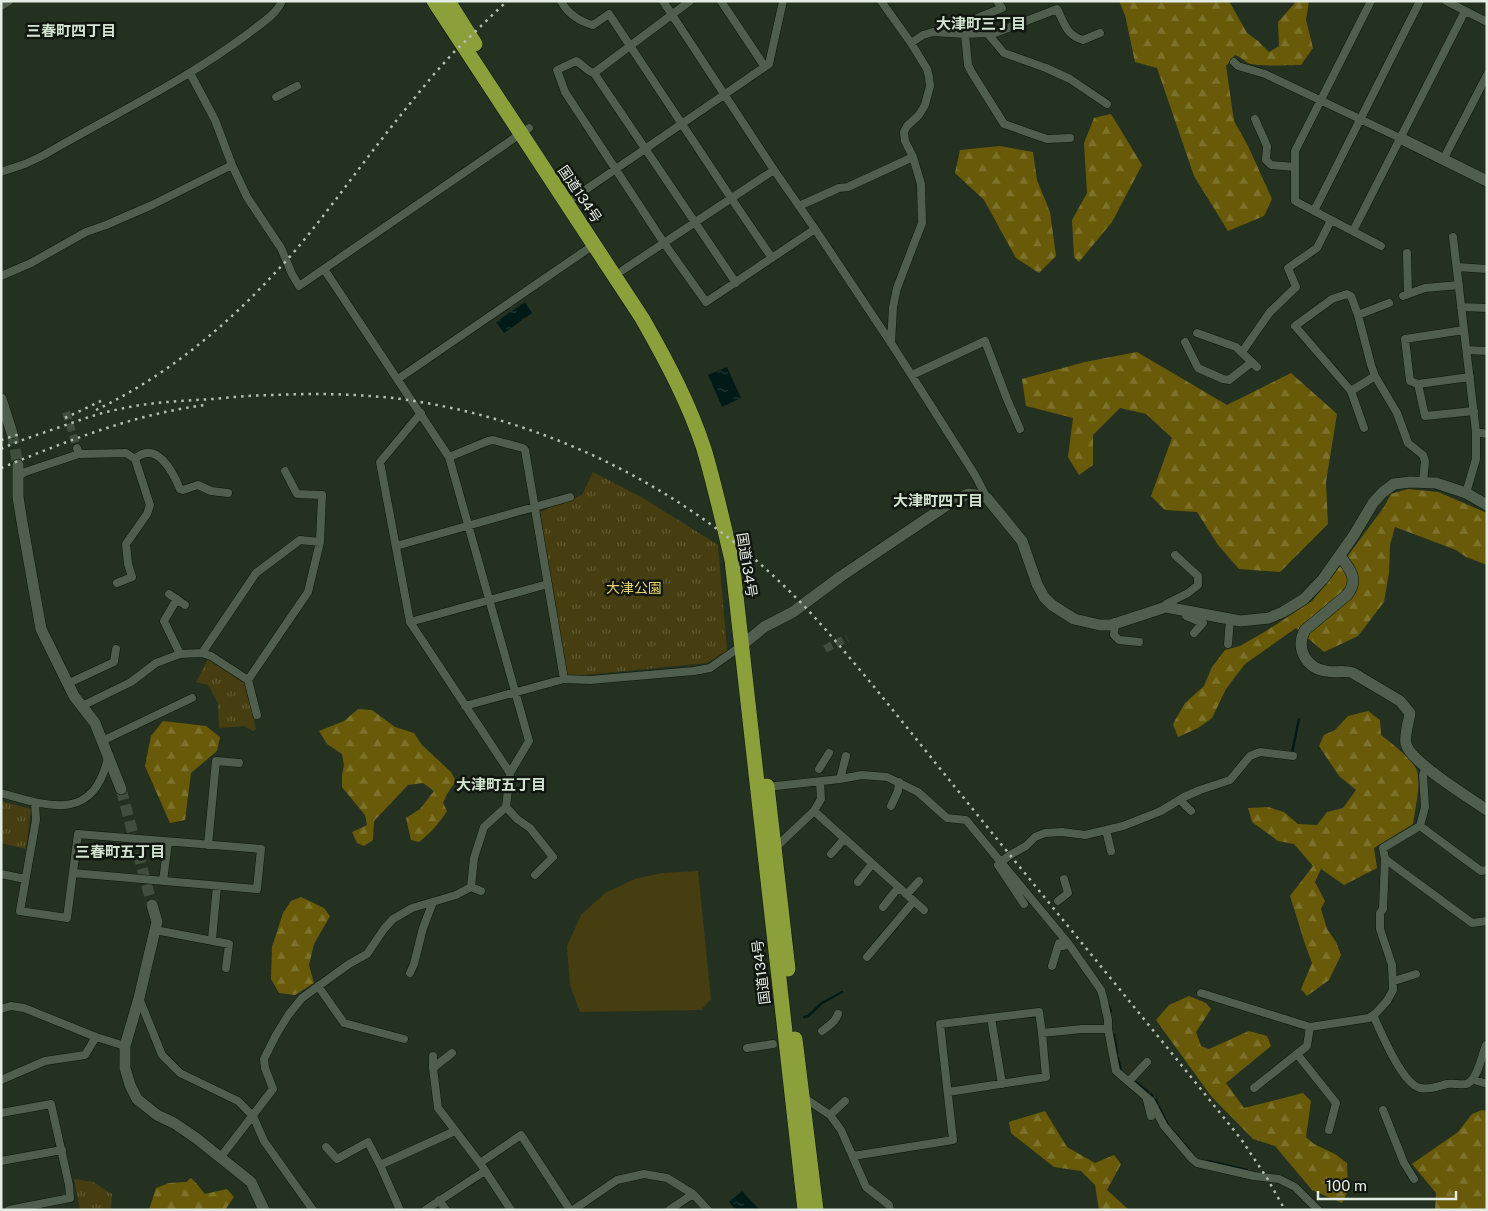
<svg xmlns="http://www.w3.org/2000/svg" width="1488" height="1211" font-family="'Public Sans','Noto Sans JP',sans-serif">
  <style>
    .green { fill: #463e10 }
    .forest { fill: url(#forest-firs) }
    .park { fill: url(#park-tufts) }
    .water { fill: url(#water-ripples) }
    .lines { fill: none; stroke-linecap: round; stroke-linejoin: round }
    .stream { stroke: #001b17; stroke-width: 2.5 }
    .street-tunnel { stroke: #414d3e; stroke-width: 8; stroke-dasharray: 8 4; stroke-linecap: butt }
    .secondary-tunnel { stroke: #414d3e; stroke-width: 11; stroke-dasharray: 11 5.5; stroke-linecap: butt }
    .street-casing { stroke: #0c180b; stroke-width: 9 }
    .secondary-casing { stroke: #0c180b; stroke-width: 12 }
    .highway-casing { stroke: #0c180b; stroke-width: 16 }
    .street { stroke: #505e4d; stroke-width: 8 }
    .secondary { stroke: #505e4d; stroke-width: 11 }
    .highway { stroke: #8b9f3b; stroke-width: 15 }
    .rail { stroke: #b6c0b4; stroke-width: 2.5; stroke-dasharray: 2.5 5; stroke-linecap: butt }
    .labels { text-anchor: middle; stroke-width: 5; stroke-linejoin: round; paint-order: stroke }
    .street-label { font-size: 14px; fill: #e4ede3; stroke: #111710 }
    .park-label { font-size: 14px; fill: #e9d671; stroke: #111710 }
    .neighbourhood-label { font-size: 15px; font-weight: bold; fill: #d3e4d1; stroke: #111710 }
  </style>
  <defs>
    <pattern id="forest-firs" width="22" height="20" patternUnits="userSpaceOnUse" patternTransform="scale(1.25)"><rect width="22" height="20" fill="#685a08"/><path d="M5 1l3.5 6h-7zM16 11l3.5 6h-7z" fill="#7d722c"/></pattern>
    <pattern id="park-tufts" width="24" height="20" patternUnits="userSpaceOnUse" patternTransform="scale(1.25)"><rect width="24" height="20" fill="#463e10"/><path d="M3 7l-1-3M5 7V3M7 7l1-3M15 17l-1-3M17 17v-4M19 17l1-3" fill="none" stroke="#615a33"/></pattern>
    <pattern id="water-ripples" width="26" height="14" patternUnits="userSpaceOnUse" patternTransform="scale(1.25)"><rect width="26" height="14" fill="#001b17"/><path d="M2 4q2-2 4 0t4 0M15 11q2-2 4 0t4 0" fill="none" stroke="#253c39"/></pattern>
  </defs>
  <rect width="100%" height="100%" fill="#243121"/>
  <path class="green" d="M698,871L711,999L701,1010L580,1012L570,985L567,946L581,915L605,893L635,879L662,873Z"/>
  <path class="forest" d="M1119,1H1229L1247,33L1258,41L1269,52L1279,46L1278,22L1294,4L1295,1H1309L1306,20L1313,48L1301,65C1290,65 1257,67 1248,63C1243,60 1241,57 1235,55L1226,66L1234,121L1248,146L1272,199L1264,216L1228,231L1194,176L1157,68L1135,62L1125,15Z
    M1111,114L1142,165L1112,222L1079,262L1074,257L1072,220L1087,193L1084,143L1094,118Z
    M1000,146L1033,152L1037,180L1050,212L1056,256L1039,273L1016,258L984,200L955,173L960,150Z
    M1137,352L1227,405L1291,373L1337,414L1326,482L1328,524L1280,572L1239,569L1218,545L1197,512L1165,510L1151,496L1172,438L1146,414L1120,408L1093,435V465L1079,475L1068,457L1073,418L1026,406L1022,379L1085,362Z
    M1408,489L1438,492L1487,513V565L1466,557L1456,550L1395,527L1390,545L1389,573L1384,602L1358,636L1324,652L1296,628L1245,664L1226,689L1212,718L1198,728L1178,737L1173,724L1185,703L1204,686L1212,667L1225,650L1240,646L1266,631L1312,601L1332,577L1384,507L1391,494Z
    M358,709L372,710L395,727L414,733L422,745L451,772L456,781L447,794L443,803L447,811C439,823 431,833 419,842L411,840L406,818L420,809L434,791L423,783L408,785L374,821L373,840L364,846L357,843L352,832L367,825L365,815L342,787V775L344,765L342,754L327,744L319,731L344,721Z
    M1368,711L1380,720L1381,735C1390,742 1414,760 1417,771C1421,786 1415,809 1413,824L1374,848L1377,868L1344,885L1321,869L1315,882L1325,901L1321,909L1327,929L1336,942L1341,955L1329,980L1307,996L1301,989L1312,963L1305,944L1290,896L1313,866L1294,844L1278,841L1252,822L1248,808L1268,807L1284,812L1298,824L1317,825L1327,812L1343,808L1356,790L1339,776L1319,746L1324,735L1335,730L1348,716Z
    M163,721L206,726L220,737L217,751L191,773L185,820L170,823L145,766L151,736Z
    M301,897L324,908L330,916L314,944L309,965L314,983L295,995L279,993L271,979L272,947L283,913L291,901Z
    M1189,996L1206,1003L1211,1009L1196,1032L1201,1046L1209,1049L1249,1031L1267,1036L1271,1046L1226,1083L1244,1108L1303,1093L1311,1101L1306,1137L1314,1144L1335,1154L1347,1163L1348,1191L1342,1203L1312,1190L1275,1146L1253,1139L1211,1096L1156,1020L1169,1005Z
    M1482,1110L1487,1111V1210H1435L1436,1193L1412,1164L1458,1132L1472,1114Z
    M1045,1111L1067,1147L1095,1163L1114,1155L1121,1164L1107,1190L1129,1210H1099L1095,1185L1081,1171L1054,1167L1011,1133L1009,1122Z
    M191,1178L196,1183L205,1194L227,1189L234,1197L225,1210H149L156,1188L169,1183L186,1182Z"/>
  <path class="park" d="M593,472L643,498L718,545L727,651L707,663L564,677L552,588L540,512L582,495Z
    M208,659L245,684L256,729L253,731L244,726L219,728L218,703L208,685L196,682Z
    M1,801L31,809L26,849L1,843Z
    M74,1179L93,1182L112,1194L111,1210H80Z"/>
  <path class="water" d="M525,302L532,313L504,333L496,322Z
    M727,367L741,398L722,407L708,375Z
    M742,1191L760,1210H736L729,1202Z"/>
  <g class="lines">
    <path class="stream" d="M1292,753L1299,719
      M1109,1006L1111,1011
      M804,1017L808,1016L822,1003L842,992
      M1114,1035L1117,1054
      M1118,1058L1121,1071
      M1133,1080L1148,1092
      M1151,1094L1153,1097
      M1156,1100L1157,1104
      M1159,1107L1168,1125
      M1172,1130L1181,1140
      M1185,1144L1190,1151
      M1208,1161L1247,1170"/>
    <path class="street-tunnel" d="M66,412L77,448
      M825,649L847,638"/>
    <path class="secondary-tunnel" d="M12,433L18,465
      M121,789L152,905"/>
    <defs>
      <path id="street" d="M561,1C567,13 580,22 593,25L609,14L731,198L772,258
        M663,1L774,170L815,229L891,343L975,475L987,498
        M721,1L765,67
        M881,1L911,43L927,69L929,77L930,86L925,105L919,115L907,126L904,132L905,141L913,157L921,184L922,223L897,288L893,307L891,343
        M1371,1L1295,151V201L1381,246
        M1446,1L1487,22
        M1,6L9,1
        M957,33L965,23L1002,8L997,1
        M965,34L968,65L972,73L1004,124L1047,139L1070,138
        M990,35L1057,9C1065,24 1066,35 1083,40L1100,33
        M911,43L923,35L933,32L965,34L987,33L1004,53L1046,68L1070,79L1107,104
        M1234,62L1238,66L1265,74L1400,138
        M190,73L215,120L232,165L247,197L281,248L292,274L299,286L529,128
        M594,73L690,1
        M276,97L297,86
        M1255,119L1267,146L1266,160L1271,165L1295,167
        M1443,160L1487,75
        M1,172L25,164L44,155C112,115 185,81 249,33C260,24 276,15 282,1
        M575,197L769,64L783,1
        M799,206L839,188L848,187L913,157
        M1314,211L1420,1
        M1353,231L1465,11
        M1453,237L1476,432
        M1407,253L1408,294
        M1457,267L1487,269
        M623,270L774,170
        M1,276L31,263L86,232L106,225L152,205L232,165
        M736,283L594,73C586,71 583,64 576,61L557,70L565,92L664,243L706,302L815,229
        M1403,296L1425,288L1459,285
        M1461,307L1487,308
        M1358,315L1389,303
        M1464,330L1405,339L1410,381L1418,384L1425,416L1474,411
        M1197,333L1236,347L1257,367
        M1185,342L1198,368L1223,379L1229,380L1252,362
        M1467,350L1487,351
        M1242,352L1270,312L1296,287L1288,268L1317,248L1331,220
        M912,375L985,341L1007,399L1020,429
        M398,379L595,244
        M1418,384L1470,377
        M1351,391L1375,376
        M421,413L380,462L410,622L510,773
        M1364,428L1351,391L1295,326L1332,299L1347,294L1351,296L1358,315L1371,365L1375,376L1397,413L1408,443L1423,455L1425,461L1423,482
        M79,454L126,453L135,459L150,505L147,514L126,544L128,564L132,577L117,583
        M449,457L488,441L493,440L523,448L525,450L564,679
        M135,459C156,439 173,472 180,489L183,490L198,485L211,491L228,493
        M18,476L25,472L79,454L77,448
        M1466,493L1476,459V432L1487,434
        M396,546L570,497
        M169,594L185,605
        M177,599L164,621L180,654
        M1166,607V604L1188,593L1198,585V576L1175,555
        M1186,611V616L1203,623L1194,633
        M410,622L548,584
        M1115,622L1114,635L1119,640L1139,642
        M1228,644L1230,619
        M202,653L256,573L300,540L320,542
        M248,680L308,592L320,542L322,495L297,494L285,471
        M67,684L114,662L116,649
        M82,706L131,682L156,663L180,654L202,653L211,656L248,680L257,715
        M465,706L564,679L590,680L694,671L710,668L741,646
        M102,741L192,698
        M1426,767L1423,775L1425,807L1420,826L1481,871L1487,870
        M819,769L829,753
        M840,779L846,756
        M767,787L840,779L862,775L887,777L918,792L947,818L966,820L1068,943L1101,990L1103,997L1108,1020V1029L1116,1071L1151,1101L1164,1126L1192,1159L1197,1163L1254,1176L1279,1179L1295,1187L1318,1210
        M1,793C50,807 93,822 108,758
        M1180,800L1191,811
        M35,803L36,820L20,911L67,918L78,834L261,849L257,889L73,873
        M891,806L898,791L899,782
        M506,807L517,819L530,828L553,857L535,875
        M814,811L914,901L867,957
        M1106,830L1111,851
        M208,845L216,761L239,763
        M775,848L814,811L821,799L820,782
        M831,854L844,839
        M1385,859L1472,923L1487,921
        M1001,862L1010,855L1026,846L1035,837L1045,833L1062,832L1085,835L1123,826L1161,811L1184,797L1200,790L1230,780L1250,756L1260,752L1293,756
        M998,865L1024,904
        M1,874L25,879
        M163,881L168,842
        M858,882L872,864
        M471,887L481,891
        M907,894L919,881
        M914,901L924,910
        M1058,901L1068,893L1064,879
        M883,907L898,888
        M155,930L229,944L226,968
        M212,939L217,886
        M1052,966L1059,943L1063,946L1068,943
        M410,973L414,964L423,928L433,902
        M1394,981L1416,974
        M318,986L344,1023L404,1039
        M1201,993L1310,1027L1369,1018L1376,1013L1387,1001L1393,990L1392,965L1380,929V913L1383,909L1385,859L1383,848L1420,826
        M139,998L162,1055L180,1073L238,1101L253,1116L264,1141L313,1210
        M1,1009L11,1006L24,1008L96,1037L125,1046
        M1373,1015C1381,1032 1402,1084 1420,1088C1429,1090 1439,1086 1447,1084C1453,1083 1460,1085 1466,1084C1477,1082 1482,1055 1486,1045H1487
        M991,1018L1002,1084
        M822,1031C828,1026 836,1022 838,1014
        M1042,1033L1082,1029H1108
        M747,1048L773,1044
        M1297,1054L1336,1103L1329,1130
        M433,1056V1068L438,1108L480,1163
        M433,1068L452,1053
        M1,1080L45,1061L85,1055L96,1037
        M1474,1080L1487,1084
        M1129,1081L1147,1062
        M1254,1088L1307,1046L1310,1027
        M803,1097L830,1115L841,1130L866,1187L889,1205L890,1210
        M1147,1100L1151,1116
        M1383,1110L1404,1163L1414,1179
        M1,1113L51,1104L69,1185L70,1198L9,1210
        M830,1115L845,1101
        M326,1147L337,1159L368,1142L380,1165L400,1210
        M853,1156L953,1140L940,1024L1039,1012L1042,1033L1046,1077L948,1092
        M220,1158L273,1089L265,1068L264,1059L276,1035L289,1014L302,998L349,964L367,954L384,929L393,919L412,908L456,895L471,887L474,858L484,827L506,807L510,773L529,741L449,457L324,269
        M1,1161L62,1150
        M380,1165L455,1131
        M439,1200L446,1210
        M425,1210L485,1171
        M511,1210L480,1163L521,1135L570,1210
        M573,1210L617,1180L644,1174L667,1178L693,1194L708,1210
        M669,1210L693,1194"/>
      <path id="secondary" d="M1400,138L1487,181
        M1,399L12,433
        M18,465V497L22,522L41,629L74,696L95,723L121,789
        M1340,556C1351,570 1359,580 1347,595L1305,630C1295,648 1306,668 1326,671C1335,673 1344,670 1353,673L1400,701L1410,713C1409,721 1404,736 1406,744C1410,762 1470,798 1487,810
        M741,646L764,627L793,612L840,577L953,501L968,494L976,495L987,498L1022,541L1037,584L1044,597L1052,605L1074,619L1100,625H1111L1166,607L1240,621L1269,618L1283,612L1304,599L1323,579L1354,535L1373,503L1383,492L1394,484L1410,482L1436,483L1466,493L1487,505
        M152,905L157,922L155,930L139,998L125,1046V1068L130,1085L137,1099L157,1115L174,1123L196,1138L251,1182L264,1210"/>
      <path id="highway" d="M434,1L642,318C666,360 689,403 704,449C715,486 723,523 732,560L805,1210
        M448,1L475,44
        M767,786L788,969
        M795,1039L816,1210"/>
    </defs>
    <use href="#street" class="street-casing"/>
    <use href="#secondary" class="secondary-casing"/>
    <use href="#highway" class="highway-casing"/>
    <use href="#street" class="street"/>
    <use href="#secondary" class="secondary"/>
    <use href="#highway" class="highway"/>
    <path class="rail" d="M96,410C164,377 222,330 273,275C302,245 327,211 352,178C379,142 406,108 435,73L454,52L507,1
      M65,418L101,401
      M1,440L20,434
      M1,449C20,440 40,434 60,427C80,420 99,413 120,409C150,402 182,401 213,399C234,397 255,395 276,395C315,393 354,394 393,398C538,416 677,483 782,584C815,615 842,649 871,683C909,730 946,776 984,823C1070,929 1156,1033 1241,1139L1267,1178L1285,1210
      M1,468C67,441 135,414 205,405"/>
  </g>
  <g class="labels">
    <g class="street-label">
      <text transform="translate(580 194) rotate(56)" y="5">国道134号</text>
      <text transform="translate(747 565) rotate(81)" y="5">国道134号</text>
      <text transform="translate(761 972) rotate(-97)" y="5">国道134号</text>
    </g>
    <g class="park-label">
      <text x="634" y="593">大津公園</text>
    </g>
    <g class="neighbourhood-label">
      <text x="981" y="29">大津町三丁目</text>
      <text x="71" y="36">三春町四丁目</text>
      <text x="938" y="506">大津町四丁目</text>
      <text x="501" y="790">大津町五丁目</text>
      <text x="120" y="857">三春町五丁目</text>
    </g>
  </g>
  <rect width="1488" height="1211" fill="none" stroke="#e4ede3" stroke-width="5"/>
  <path d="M1318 1191v8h138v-8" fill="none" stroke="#e4ede3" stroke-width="2.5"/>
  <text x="1326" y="1191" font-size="15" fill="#e4ede3" stroke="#111710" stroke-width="4" paint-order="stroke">100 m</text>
</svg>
